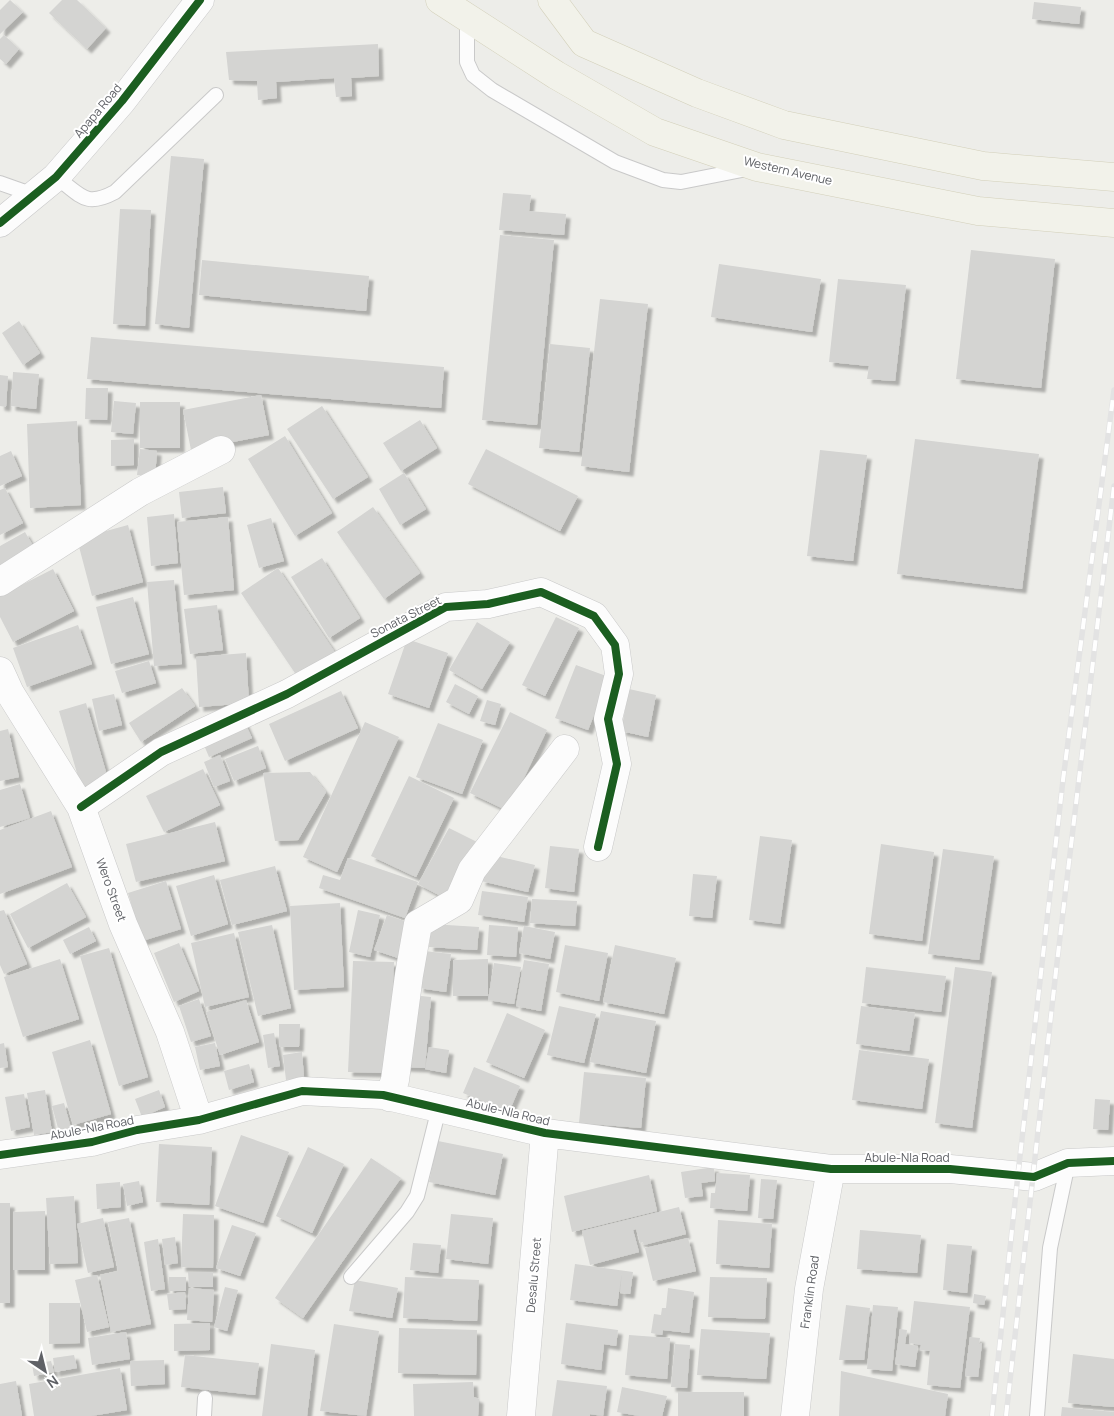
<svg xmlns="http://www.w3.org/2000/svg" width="1114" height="1416" font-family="Manrope,sans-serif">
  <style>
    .building { fill: #d4d4d2; filter: url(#shadow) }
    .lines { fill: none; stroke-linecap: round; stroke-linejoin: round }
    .lane-casing { stroke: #c9c9c9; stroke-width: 16 }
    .street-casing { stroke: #c9c9c9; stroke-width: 29 }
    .secondary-casing { stroke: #c9c9ca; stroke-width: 29 }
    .primary-casing { stroke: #d3d0ba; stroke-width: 29 }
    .lane { stroke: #fcfcfc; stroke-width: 14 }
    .street { stroke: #fcfcfc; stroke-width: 28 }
    .secondary { stroke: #fcfcfc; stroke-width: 28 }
    .primary { stroke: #f2f2ea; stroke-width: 28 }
    .rail-casing { stroke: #e3e3e3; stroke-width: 5.5 }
    .rail { stroke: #fff; stroke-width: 4; stroke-dasharray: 11; stroke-linecap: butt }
    .cycleway-casing { stroke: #fff; stroke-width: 11 }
    .cycleway { stroke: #1b5e20; stroke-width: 8 }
    .labels { text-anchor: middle; stroke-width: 4; stroke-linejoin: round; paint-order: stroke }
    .street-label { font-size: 12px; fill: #5f6166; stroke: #fff }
  </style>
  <defs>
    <filter id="shadow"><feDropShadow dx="4.5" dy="4.5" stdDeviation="1" flood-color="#0004"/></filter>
  </defs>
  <rect width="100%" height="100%" fill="#edede9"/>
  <path class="building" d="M10,0L23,12L0,34V10Z
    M62,0H77L106,28L87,49L49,13Z
    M1034,2L1081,7L1079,24L1032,19Z
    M4,35L19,49L6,64L0,59V39Z
    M378,44L379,76L351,78L352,96L336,97L334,78L276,82L277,98L258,100L257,81L229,80L226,52Z
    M171,156L204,159L189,328L155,324Z
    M503,193L531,195L529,211L566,214L564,235L499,230Z
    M120,209L151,210L145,326L113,324Z
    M500,235L554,240L537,425L482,420Z
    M971,250L1055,259L1041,388L956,379Z
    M202,260L369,276L366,311L199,295Z
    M719,264L821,279L812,332L711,317Z
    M838,279L906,285L895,381L867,379L869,366L829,362Z
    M600,299L648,304L629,472L581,466Z
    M19,321L40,353L23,365L2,333Z
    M91,337L444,367L441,408L87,379Z
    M550,344L590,348L579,452L539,448Z
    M13,372L39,374L36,409L11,406Z
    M0,375L8,376L6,407L0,406Z
    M86,388H108L107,420L85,419Z
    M261,395L269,435L191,450L183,410Z
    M114,401L136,403L133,434L111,432Z
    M140,402H180V448H140Z
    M322,406L368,477L333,499L287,429Z
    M420,420L437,448L401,471L383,443Z
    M77,421L81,505L30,508L27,424Z
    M285,436L332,513L295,536L248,459Z
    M134,439V465L111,466V440Z
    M915,439L1039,454L1022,589L897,574Z
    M140,449L157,451L155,477L137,475Z
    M486,449L578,496L560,531L468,484Z
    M820,450L867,455L853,561L807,556Z
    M11,451L22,476L0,486V456Z
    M404,473L426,509L400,525L379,489Z
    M223,487L226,513L182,518L179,492Z
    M5,488L23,523L0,535V490Z
    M373,507L420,573L384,599L337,532Z
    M174,514L178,563L151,566L147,517Z
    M228,517L234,590L184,595L177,522Z
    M271,518L284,561L259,568L247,525Z
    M128,525L143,582L92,596L77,539Z
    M25,532L36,551L0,570V546Z
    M322,558L360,618L329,638L291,577Z
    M278,568L336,654L299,679L241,593Z
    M53,569L74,611L13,642L0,617V596Z
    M174,580L182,664L154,666L147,582Z
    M133,597L149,654L111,664L96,607Z
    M217,605L223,650L190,654L184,609Z
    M556,617L579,628L545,696L522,685Z
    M477,622L510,642L482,689L449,670Z
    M78,625L92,664L27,687L13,648Z
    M407,639L448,653L429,708L388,694Z
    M246,653L249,703L199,707L196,657Z
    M149,661L156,683L122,693L115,671Z
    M576,665L609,677L588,730L555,718Z
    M455,684L478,696L469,714L446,702Z
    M182,688L195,706L141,742L129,723Z
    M629,689L656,695L648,737L621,731Z
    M341,691L358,728L285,761L269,724Z
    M114,694L122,725L99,731L92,699Z
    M487,700L501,704L495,725L480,721Z
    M86,703L108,779L81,787L59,711Z
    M510,712L547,730L508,811L470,793Z
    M243,719L252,738L209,757L201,738Z
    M365,722L399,737L337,872L303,857Z
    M438,723L483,740L462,794L416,777Z
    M8,729L19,777L0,781V731Z
    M258,746L266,768L234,781L225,759Z
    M220,755L230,781L214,787L204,762Z
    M203,769L220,805L164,832L146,796Z
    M310,772L326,792L298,840L275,841L263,773Z
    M409,776L454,798L416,877L371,856Z
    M20,784L30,818L0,827V790Z
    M51,811L72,867L0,894V830Z
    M215,822L225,861L136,882L126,844Z
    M449,828L479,843L448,900L418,884Z
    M760,836L792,840L780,924L749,920Z
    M881,844L934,852L922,941L869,934Z
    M550,846L579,849L574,892L545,888Z
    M943,849L994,856L979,960L928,954Z
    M488,854L535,865L528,892L481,881Z
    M348,858L418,882L405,918L319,888L323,875L340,880Z
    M275,866L287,911L232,925L220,880Z
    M693,874L717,876L712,918L689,916Z
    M214,875L228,924L191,936L176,886Z
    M166,881L181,929L142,941L128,893Z
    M67,883L86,917L28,948L10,914Z
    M482,891L528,897L524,922L478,915Z
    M532,899L577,901L575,926L530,923Z
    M340,903L344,987L294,990L290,906Z
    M4,910L27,964L4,974L0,965V911Z
    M358,910L380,915L370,957L349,952Z
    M387,915L410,923L398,958L374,950Z
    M431,924L479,927L477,950L429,947Z
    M272,925L291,1008L258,1016L238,932Z
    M489,925L518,927L516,957L487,955Z
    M524,926L555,932L550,959L519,953Z
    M89,927L96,941L70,954L63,940Z
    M234,933L249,997L205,1007L191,943Z
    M179,943L199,991L174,1002L154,953Z
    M565,945L608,953L599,1001L556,992Z
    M615,945L676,958L664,1014L603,1002Z
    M109,948L148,1077L119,1086L80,956Z
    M424,951L451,954L446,992L419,988Z
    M60,959L79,1019L23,1037L4,977Z
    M488,959V996H453V960Z
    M524,960L549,964L541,1011L516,1006Z
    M353,961L394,962L389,1073L348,1072Z
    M494,963L521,967L514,1004L488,1000Z
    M866,967L946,976L941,1012L862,1003Z
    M955,967L992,972L972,1128L935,1123Z
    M411,995L431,997L425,1068L404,1067Z
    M199,999L211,1036L191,1042L179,1006Z
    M246,1000L259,1042L220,1055L206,1012Z
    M559,1006L596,1014L584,1063L547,1055Z
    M861,1006L915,1013L909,1051L856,1044Z
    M601,1011L656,1021L646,1073L590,1062Z
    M507,1013L545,1030L524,1078L486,1062Z
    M279,1024H300L299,1047H279Z
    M274,1033L280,1066L268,1068L263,1035Z
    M90,1040L111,1114L73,1125L52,1052Z
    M4,1043L8,1067L0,1068V1044Z
    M215,1043L220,1066L200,1070L195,1047Z
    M429,1047L449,1050L446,1073L425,1069Z
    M859,1050L929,1059L922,1109L852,1100Z
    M302,1052L304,1078L286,1080L283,1055Z
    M249,1064L254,1082L229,1090L224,1071Z
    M474,1067L520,1086L509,1112L463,1093Z
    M584,1072L646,1078L641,1128L579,1123Z
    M45,1090L52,1132L34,1135L27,1093Z
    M159,1090L165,1107L142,1117L135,1099Z
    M24,1094L30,1127L11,1131L5,1097Z
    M1095,1099L1110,1100L1108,1130L1093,1129Z
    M64,1103L74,1139L62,1143L52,1106Z
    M241,1135L289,1152L263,1223L215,1206Z
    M438,1141L503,1154L495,1195L429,1182Z
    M159,1144L212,1147L209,1205L156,1202Z
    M308,1147L344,1164L312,1233L276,1216Z
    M371,1158L401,1178L303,1318L275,1298Z
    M714,1167L715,1181L701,1183L703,1196L685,1198L681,1172Z
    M717,1173L750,1175L747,1211L710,1208L711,1193H715Z
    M649,1175L657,1211L572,1232L564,1196Z
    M761,1179L777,1180L773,1219L758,1218Z
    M139,1181L143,1202L127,1206L123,1184Z
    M120,1182L121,1207L97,1209L96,1184Z
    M74,1196L78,1263L50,1264L46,1198Z
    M0,1203H10V1303H0Z
    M679,1207L686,1234L644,1245L643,1242L640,1243L636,1229L633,1230L639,1252L590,1265L582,1231Z
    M45,1211V1270H13V1212Z
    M183,1214L214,1215L213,1268L181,1267Z
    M451,1214L493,1218L488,1264L446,1259Z
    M103,1218L114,1267L88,1273L77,1224Z
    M129,1218L151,1324L111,1332L100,1275L118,1271L108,1222Z
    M718,1220L772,1224L769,1268L716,1264Z
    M232,1225L256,1233L240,1276L216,1268Z
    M860,1230L921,1235L917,1273L857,1269Z
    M175,1237L178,1263L165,1265L162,1239Z
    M688,1238L696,1271L653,1281L645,1248Z
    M158,1239L165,1289L151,1291L144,1242Z
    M413,1243L441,1245L438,1273L410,1270Z
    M947,1244L972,1246L967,1293L943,1290Z
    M575,1264L633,1272L630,1294L620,1293L622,1272L617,1306L570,1300Z
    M188,1272H213V1287H189Z
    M97,1275L109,1327L87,1332L75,1280Z
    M169,1277H186V1291H169Z
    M405,1277L479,1280L477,1321L403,1318Z
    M710,1277L767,1278L765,1319L708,1317Z
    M355,1280L398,1288L392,1318L349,1311Z
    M225,1287L238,1290L227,1331L214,1327Z
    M189,1288L214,1290L212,1322L187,1320Z
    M668,1288L694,1292L689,1333L663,1330L662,1335L651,1333L654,1314L661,1315L662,1308H666Z
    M185,1292L186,1309L169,1310L167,1294Z
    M974,1294L986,1296L984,1305L973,1303Z
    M914,1301L970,1307L960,1388L927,1385L930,1351L920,1350L921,1345L909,1343Z
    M49,1303H80V1343L49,1344Z
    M846,1305L870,1308L864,1360H839Z
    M873,1305L898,1307L892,1371L867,1369Z
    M210,1323V1350L174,1351V1324Z
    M566,1323L618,1330L616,1346L604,1344L601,1370L561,1364Z
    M334,1324L379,1331L366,1416L320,1411Z
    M399,1328L477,1330L476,1375L398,1373Z
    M701,1329L770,1333L766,1379L697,1375Z
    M900,1329L907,1330L905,1344L918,1346L915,1367L895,1364Z
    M126,1332L130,1359L92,1365L88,1338Z
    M629,1335L670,1338L667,1379L625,1375Z
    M970,1337L980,1338L979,1344L982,1343L978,1377L965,1376Z
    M271,1344L315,1350L307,1416H262Z
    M675,1344L690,1345L687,1388L671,1387Z
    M1073,1354L1114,1359V1407L1068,1403Z
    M74,1355L77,1368L55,1372L53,1358Z
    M185,1355L259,1363L255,1395L181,1387Z
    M164,1360L165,1384L131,1386L130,1361Z
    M51,1361L54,1372L34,1376L32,1364Z
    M120,1368L127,1410L91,1416H34L29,1384Z
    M841,1371L948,1394L945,1416H839Z
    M557,1380L607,1386L603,1416L590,1414V1416H552Z
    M16,1381L22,1416H0V1384Z
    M473,1382L474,1397L479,1399L478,1416H414L413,1384Z
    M622,1387L667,1396L662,1416H639L617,1412Z
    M678,1392H744V1416H678Z
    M1062,1407L1114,1412V1416H1061Z"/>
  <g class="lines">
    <defs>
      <path id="lane" d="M467,17V62L473,75L492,90L615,162L663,180L681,182L747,169
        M56,177C81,195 85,208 115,192L216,95
        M0,183L34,195
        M351,1277L407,1212L417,1196L439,1108
        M204,1416L205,1398
        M1037,1416L1050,1248L1068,1163"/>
      <path id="street" d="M0,582L140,492L221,450
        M0,671L10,693L81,807L123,924L170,1032L199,1120
        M81,807L161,752L287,694L446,607L488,604L541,592L594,616L615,645L619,674L608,719L617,764L598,847
        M389,1097L395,1080L409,975L418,924L459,900L472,870L565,749
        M0,1155L92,1142L137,1130L199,1120L302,1091L383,1095L545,1133L831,1169H950L1034,1177L1068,1163L1114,1161
        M521,1416L545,1133
        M795,1416L809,1289L831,1169"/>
      <path id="secondary" d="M0,223L56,177L122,101L200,0"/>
      <path id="primary" d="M440,0L556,75L655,132L757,167L978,211L1114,223
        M552,0L584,43L697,93L784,125L983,166L1114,177"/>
    </defs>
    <use href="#lane" class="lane-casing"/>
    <use href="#street" class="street-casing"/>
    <use href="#secondary" class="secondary-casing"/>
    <use href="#primary" class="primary-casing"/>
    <use href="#lane" class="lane"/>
    <use href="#street" class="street"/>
    <use href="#secondary" class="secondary"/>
    <use href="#primary" class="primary"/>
    <defs>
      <path id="rail" d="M992,1416L1018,1174L1063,780L1114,390
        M1006,1416L1056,971L1114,486"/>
    </defs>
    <use href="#rail" class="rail-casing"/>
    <use href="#rail" class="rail"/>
    <defs>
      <path id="cycleway" d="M0,223L56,177L122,101L200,0
        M81,807L161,752L287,694L446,607L488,604L541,592L594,616L615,645L619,674L608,719L617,764L598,847
        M0,1155L92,1142L137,1130L199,1120L302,1091L383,1095L545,1133L831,1169H950L1034,1177L1068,1163L1114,1161"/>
    </defs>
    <use href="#cycleway" class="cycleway-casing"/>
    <use href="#cycleway" class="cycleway"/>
  </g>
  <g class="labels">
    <g class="street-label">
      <text transform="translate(98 111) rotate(-50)" y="4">Apapa Road</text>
      <text transform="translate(788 171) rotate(13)" y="4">Western Avenue</text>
      <text transform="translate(406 617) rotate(-27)" y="4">Sonata Street</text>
      <text transform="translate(111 890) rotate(70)" y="4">Wero Street</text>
      <text transform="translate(508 1112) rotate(13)" y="4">Abule-Nla Road</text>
      <text transform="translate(92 1128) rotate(-11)" y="4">Abule-Nla Road</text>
      <text x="907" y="1162">Abule-Nla Road</text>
      <text transform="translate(534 1275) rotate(-85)" y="4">Desalu Street</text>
      <text transform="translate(810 1292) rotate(-82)" y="4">Franklin Road</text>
    </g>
  </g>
  <g transform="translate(45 1371) rotate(145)" stroke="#ffffff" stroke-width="4" paint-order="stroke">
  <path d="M0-4L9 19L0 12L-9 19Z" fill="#5f6166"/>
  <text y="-8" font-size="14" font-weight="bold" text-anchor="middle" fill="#5f6166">N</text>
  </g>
</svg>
